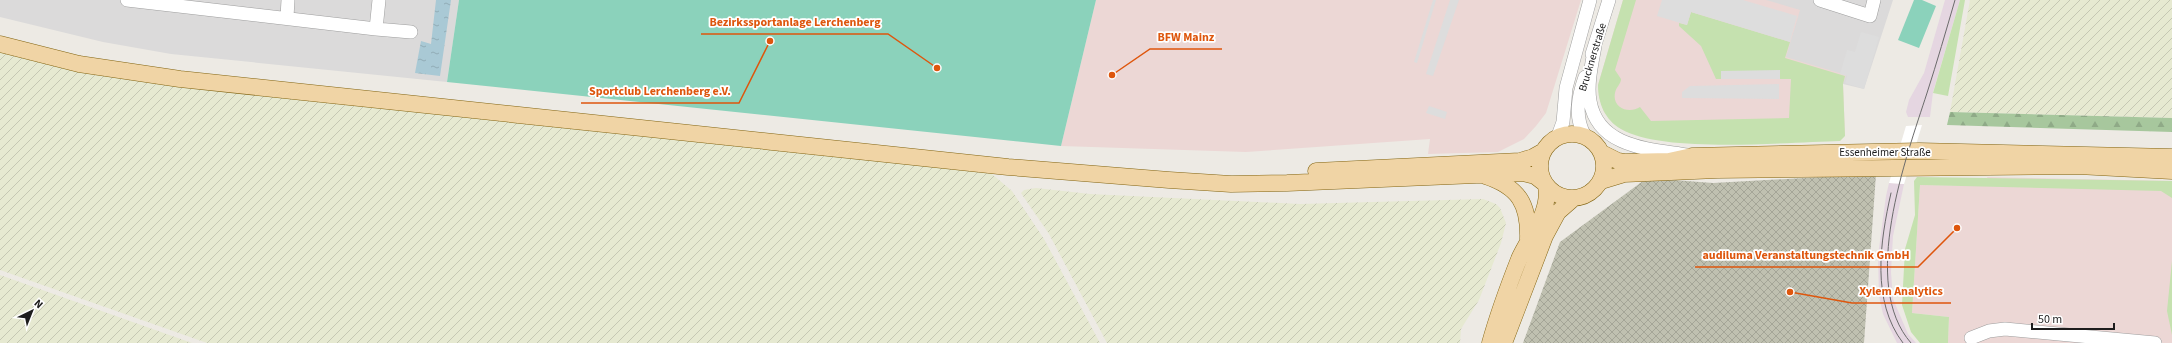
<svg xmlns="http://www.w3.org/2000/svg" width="2172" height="343" font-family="'Source Sans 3',sans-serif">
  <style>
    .residential { fill: #dbdada }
    .commercial { fill: #ecd7d5 }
    .industrial { fill: #e5d6e1 }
    .construction { fill: url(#construction-cross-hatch) }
    .farmland { fill: url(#farmland-furrows) }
    .grass { fill: #c5e1af }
    .forest { fill: url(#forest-firs) }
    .pitch { fill: #8bd2bb }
    .parking { fill: #ddd }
    .water { fill: url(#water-ripples) }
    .pier { fill: #fff }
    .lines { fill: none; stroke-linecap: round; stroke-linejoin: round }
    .minor-casing { stroke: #9e9e9e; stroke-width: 14 }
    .major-casing { stroke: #836512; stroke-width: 17 }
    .minor { stroke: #fff; stroke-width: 13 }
    .major { stroke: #f0d4a5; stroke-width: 16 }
    .tram { stroke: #6b6b6b; stroke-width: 1 }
    .labels { text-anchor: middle; stroke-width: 3.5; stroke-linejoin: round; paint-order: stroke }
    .street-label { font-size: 11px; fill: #1d1d1d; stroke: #fff }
    .leader { fill: none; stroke: #de560d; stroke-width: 1.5 }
    .callout-dot { fill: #de560d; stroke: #fff; stroke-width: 1.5 }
    .callout-label { font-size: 12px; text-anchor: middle; font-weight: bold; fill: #de560d; stroke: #fff; stroke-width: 3.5; stroke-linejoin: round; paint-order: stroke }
  </style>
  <defs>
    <pattern id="construction-cross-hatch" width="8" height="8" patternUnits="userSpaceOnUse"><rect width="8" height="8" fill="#bfc0b0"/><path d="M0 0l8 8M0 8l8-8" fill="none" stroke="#a4a597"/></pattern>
    <pattern id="farmland-furrows" width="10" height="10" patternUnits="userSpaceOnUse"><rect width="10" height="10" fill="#e6e9d1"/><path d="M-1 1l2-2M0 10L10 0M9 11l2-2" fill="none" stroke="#c5c7b3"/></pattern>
    <pattern id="forest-firs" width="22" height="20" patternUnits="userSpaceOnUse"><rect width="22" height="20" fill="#a7c79d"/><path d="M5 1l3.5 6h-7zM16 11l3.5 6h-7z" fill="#8faa87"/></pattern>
    <pattern id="water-ripples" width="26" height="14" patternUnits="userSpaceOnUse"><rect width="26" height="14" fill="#a9c9d5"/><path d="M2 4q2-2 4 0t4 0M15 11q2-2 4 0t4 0" fill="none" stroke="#91acb6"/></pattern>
  </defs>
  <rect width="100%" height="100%" fill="#edeae4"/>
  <path class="residential" d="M0,0H459L447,82L171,54L103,42L0,17Z
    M1764,0H1893L1864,89L1843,84L1784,58Z"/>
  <path class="commercial" d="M1096,0H1581L1546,113L1536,126L1524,139L1498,152L1428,154L1430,139L1246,152L1061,146Z
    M1623,0H1766L1800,10L1786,57L1846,75L1843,84L1845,136L1630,133L1621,129L1604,112L1599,97L1598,85Z
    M1987,177L2172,181V343H1948L1949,317L1912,313L1920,185L1991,186Z"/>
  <path class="industrial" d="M1945,0H1960L1933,92L1930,117H1908L1906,112L1909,100L1924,73Z
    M1889,183L1904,184L1893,236L1891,272L1893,299L1908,334L1916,343H1897L1883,314L1879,296L1878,256L1886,196Z"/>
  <path class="construction" d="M1876,174L1864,343H1523L1560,242L1647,178L1713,183Z"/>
  <path class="farmland" d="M1970,0H2172V118L1950,112Z
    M0,50L992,174L1012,191L1044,239L1100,343H207L0,270Z
    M1036,188L1090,194L1300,204L1483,199L1496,204L1500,208L1506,223L1501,243L1479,300L1461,329L1460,343H1107L1049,234L1023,196L1021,193L1024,190Z
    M0,275L192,343H0Z"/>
  <path class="grass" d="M1623,0H1636L1615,70L1621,79C1621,84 1616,87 1615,93C1612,108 1629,114 1640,107L1651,121L1789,118L1791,79H1780V71H1721V79H1716L1701,46L1679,26V23L1687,25L1691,12L1790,42L1785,58L1845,76L1843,84L1845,136L1840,141C1788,142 1663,154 1621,129C1605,120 1598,103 1598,85Z
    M1960,0H1965L1948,96L1933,93Z
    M1917,177L2172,181V198L2161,191L1920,185L1912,313L1949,317L1948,343H1920L1911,332L1902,305L1905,249L1915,215L1914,181Z
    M2172,261V335L2167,311Z"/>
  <path class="forest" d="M1950,112L2172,118V132L1947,125Z"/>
  <path class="pitch" d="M459,0H1096L1061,146L447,82Z
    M1914,0H1922L1936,6L1919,48L1898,40Z"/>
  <path class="parking" d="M1433,0H1436L1417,63L1414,62Z
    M1450,0H1459L1433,76L1426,74Z
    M1662,0H1743L1797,16L1790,42L1691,12L1687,25L1657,16Z
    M1861,32L1879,37L1864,89L1845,83L1847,76L1840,74L1847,50L1855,52Z
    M1780,70V79H1721V71Z
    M1779,84V99L1682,98V92L1690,86Z
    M1429,106L1447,112L1445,119L1426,113Z"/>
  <path class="water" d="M436,0H451L440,76L415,73L421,41L431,44Z"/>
  <path class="pier" d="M1922,125L1904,184L1889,183L1906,126Z"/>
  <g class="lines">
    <defs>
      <path id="minor" d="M127,0L376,29L379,0
        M1820,0L1870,16L1874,0
        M287,17L288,0
        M376,29L411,32
        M1595,46C1592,63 1587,84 1590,101C1598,148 1650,149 1687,155
        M1592,54L1609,0
        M1585,77C1578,97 1574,117 1585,136
        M1558,136L1563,122L1566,88L1590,0
        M1971,338L1989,331L2005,329L2155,343"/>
      <path id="major" d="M0,44L79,64L180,79L1008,167L1169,180L1231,184L1287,183L1523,173L1535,176L1544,183
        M1540 166a32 32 0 1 1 64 0a32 32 0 1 1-64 0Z
        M1602,153L1618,161L1624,162L1669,161L1692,156L1919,151L2172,157
        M1316,171L1520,161L1533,157L1542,152
        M1485,176C1519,187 1529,204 1528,239
        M1601,181L1624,174L1717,170L2078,166L2172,171
        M1490,343C1498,314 1508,287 1519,259C1529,236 1551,213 1546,186
        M1504,343L1545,236L1558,212L1574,198"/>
    </defs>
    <use href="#minor" class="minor-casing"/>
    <use href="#major" class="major-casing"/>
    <use href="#minor" class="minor"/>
    <use href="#major" class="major"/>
    <path class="tram" d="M1891,193C1880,242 1871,301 1903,343
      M1911,343C1859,284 1906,158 1927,93C1937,62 1946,31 1955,0"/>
  </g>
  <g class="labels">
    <g class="street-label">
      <text transform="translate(1592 57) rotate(-73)" y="4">Brucknerstraße</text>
      <text x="1885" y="156">Essenheimer Straße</text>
    </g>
  </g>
  <path class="leader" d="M937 68L888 34H701M1112 75L1150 49H1222M770 41L739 103H581M1957 228L1918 267H1695M1790 292L1852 303H1951"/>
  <g class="callout-dot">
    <circle cx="937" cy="68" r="4"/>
    <circle cx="1112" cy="75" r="4"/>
    <circle cx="770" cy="41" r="4"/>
    <circle cx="1957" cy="228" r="4"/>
    <circle cx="1790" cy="292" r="4"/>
  </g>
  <g class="callout-label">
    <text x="795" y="26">Bezirkssportanlage Lerchenberg</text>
    <text x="1186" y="41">BFW Mainz</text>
    <text x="660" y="95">Sportclub Lerchenberg e.V.</text>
    <text x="1806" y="259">audiluma Veranstaltungstechnik GmbH</text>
    <text x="1901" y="295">Xylem Analytics</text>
  </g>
  <g transform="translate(32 311) rotate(43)" stroke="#ffffff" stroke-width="3" paint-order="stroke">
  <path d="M0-3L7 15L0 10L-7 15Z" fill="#1d1d1d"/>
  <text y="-6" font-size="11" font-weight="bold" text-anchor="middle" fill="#1d1d1d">N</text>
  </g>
  <path d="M2032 323v6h82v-6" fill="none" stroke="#1d1d1d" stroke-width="2"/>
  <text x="2038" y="323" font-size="12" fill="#1d1d1d" stroke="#ffffff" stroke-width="3" paint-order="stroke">50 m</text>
</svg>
